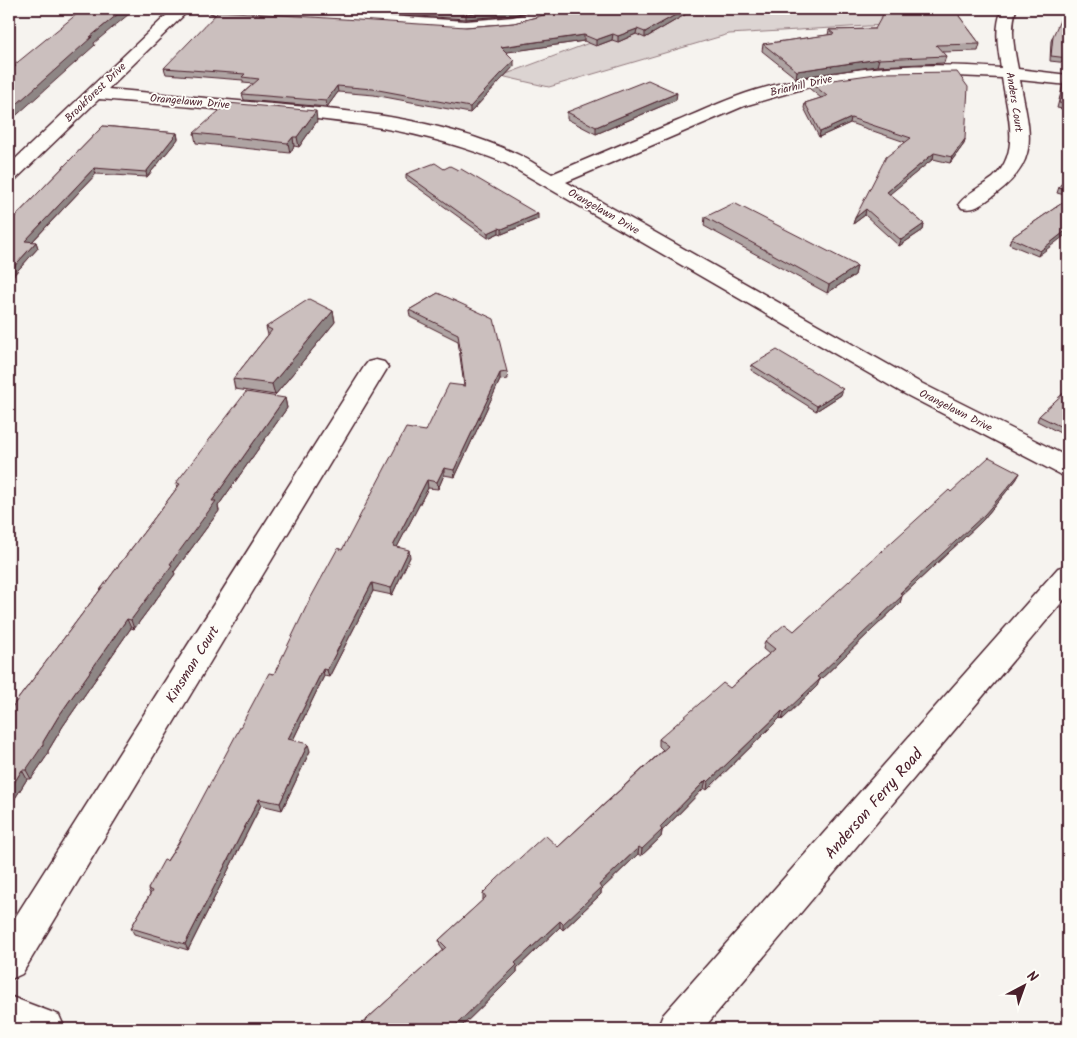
<svg xmlns="http://www.w3.org/2000/svg" width="1077" height="1038" font-family="Kalam,sans-serif">
  <style>
    .green { fill: #dcd4d2; stroke: #937a7e }
    .lines { fill: none; stroke-linecap: round; stroke-linejoin: round }
    .minor-casing { stroke: #4a1f2b; stroke-width: 3 }
    .minor { fill: #fdfcf7; fill-rule: evenodd }
    .wall { fill: #afa4a3; stroke: #4a1f2b }
    .shaded-wall { fill: #8e8685; stroke: #4a1f2b }
    .building { fill: #cbbfbe; stroke: #4a1f2b }
    .labels { text-anchor: middle; stroke-width: 4; stroke-linejoin: round; paint-order: stroke }
    .far-street-label { font-size: 11px; fill: #4a1f2b; stroke: #fdfcf7 }
    .street-label { font-size: 14px; fill: #4a1f2b; stroke: #fdfcf7 }
    .near-street-label { font-size: 16px; fill: #4a1f2b; stroke: #fdfcf7 }
  </style>
  <rect width="100%" height="100%" fill="#f6f3ef"/>
  <filter id="ink" filterUnits="userSpaceOnUse"><feTurbulence type="fractalNoise" baseFrequency=".02" numOctaves="2"/><feDisplacementMap in="SourceGraphic" scale="10" xChannelSelector="R" yChannelSelector="G"/><feConvolveMatrix kernelMatrix="1 2 1 2 8 2 1 2 1" color-interpolation-filters="sRGB"/></filter>
  <g filter="url(#ink)">
    <path class="green" d="M680,9H911L902,24L729,34L549,87L501,76Z"/>
    <g class="lines">
      <defs>
        <path id="minor" d="M173,9H190L108,89C159,94 209,98 260,103C346,110 439,117 519,155C530,160 541,168 552,174C594,156 636,138 678,121C704,110 729,98 756,90C835,67 919,61 1001,68C998,47 994,29 1002,9H1016C1010,30 1014,48 1018,69L1068,75V85L1020,80C1029,132 1043,160 993,196C982,204 975,211 962,208L959,204C967,193 982,186 993,178C1022,152 1007,112 1002,78L956,76L882,77L809,87L744,106L566,182L919,382L1068,457V477L1059,474L901,392L505,163C422,129 346,121 257,113C204,108 151,103 99,99L16,179L9,181V165Z
          M207,9H279L466,21L513,17L546,9H570L567,12L514,27L466,31L215,14L210,12Z
          M376,360L384,362L388,367L22,974L9,980V927L364,367L368,362Z
          M1068,565V595L703,1029H657L663,1015L1058,568Z
          M9,996L59,1015L65,1029H9Z"/>
      </defs>
      <use href="#minor" class="minor-casing"/>
      <use href="#minor" class="minor"/>
    </g>
    <path class="wall" d="M304,9H539L513,15L466,19Z
      M566,9H695L645,38L636,34L618,42L612,40L596,46L584,41L506,52L514,66L470,113L374,95L338,92L327,107L244,100L242,94L253,84L243,83V80L166,74L164,68L466,27L514,23Z
      M959,16L980,44L978,51L942,52L946,56L944,63L877,66L796,78L762,51L763,44L828,35L829,30L875,29Z
      M1068,20V63L1050,61L1051,41L1053,36Z
      M1068,64V74L1066,73Z
      M1064,81H1068V110L1057,108Z
      M811,83L965,139L964,144L950,163L933,159L889,194L924,224L923,230L899,246L865,215L853,224L855,218L905,142L850,123L819,137L804,108L805,103L821,98L810,89Z
      M676,100L596,134L567,119V112Z
      M317,121L299,147L294,146L290,153L196,143L194,133Z
      M103,126L177,133L178,139L147,177L96,174L32,242H36L38,248L9,280V223Z
      M444,169L538,219L502,234L499,233L488,238L406,179V174Z
      M1068,175V196L1057,193L1059,187Z
      M1068,199L1038,256L1009,244L1011,238Z
      M705,217L857,266L855,275L827,293L704,226Z
      M438,293L507,372L508,379L500,380L455,477L444,475L438,489L428,488L397,547L410,557L392,595L373,591L329,677L324,676L293,740L310,751L282,810L261,805L188,950L134,934L131,928L150,894L148,889L178,844L274,674L342,550L426,431L464,386L458,341L410,317L409,310Z
      M333,311L335,322L275,395L235,389L233,379L268,335L266,327Z
      M752,365L841,395L816,411L751,370Z
      M1068,389V437L1037,421L1039,416Z
      M285,398L287,408L218,506L219,511L174,572L175,574L134,629L131,628L63,726L48,751V754L31,779H27L9,808V711L177,488L176,483Z
      M1020,473L1016,480L982,521L902,596L900,603L819,681L817,686L782,720L780,718L707,790L704,788L662,831L661,837L641,856L638,854L601,890V894L563,930L560,927L517,968V972L459,1029H356L443,950L440,946L439,940L483,900V893L558,847L663,750L659,746V739L730,688L769,654L763,649L765,641L794,631L951,492Z"/>
    <path class="shaded-wall" d="M124,9H135L94,43L95,45L9,122V111L90,37Z
      M516,9H539L513,15L466,19V14Z
      M686,9H695L645,38V32Z
      M637,29L636,34L618,42V36Z
      M613,34L612,40L596,46V40Z
      M584,35V41L501,53V47Z
      M879,59L877,66L796,78L797,71Z
      M514,60V66L470,113V107Z
      M337,86L338,92L327,107L326,101Z
      M677,93L676,100L596,134V127Z
      M316,111L317,121L299,147L297,137Z
      M851,118L850,123L819,137L820,132Z
      M177,133L178,139L147,177L146,172Z
      M293,137L294,146L290,153L288,143Z
      M965,139L964,144L950,163L952,157Z
      M934,153L933,159L885,198L887,192Z
      M94,168L96,174L27,247L25,241Z
      M866,209L865,215L853,224L855,218Z
      M538,214V219L502,234V229Z
      M924,224L923,230L899,246L901,240Z
      M499,228V233L488,238V233Z
      M1068,229V233L1038,256L1040,251Z
      M36,242L38,248L9,280V272Z
      M857,266L855,275L827,293L829,285Z
      M333,311L335,322L275,395L272,384Z
      M500,373V380L455,477L454,470Z
      M843,389L841,395L816,411L817,406Z
      M285,398L287,408L218,506L219,511L174,572L175,574L134,629L131,620L170,564L212,501Z
      M444,468V475L438,489L437,482Z
      M1020,473L1016,480L982,521L902,596L900,603L819,681L817,686L782,720L784,713L817,677Z
      M427,480L428,488L394,553L393,546Z
      M409,550L410,557L392,595L391,588Z
      M372,583L373,591L329,677L327,670Z
      M127,619L131,628L63,726L48,751V754L31,779L26,770L43,742L58,717Z
      M323,669L324,676L290,746L288,739Z
      M782,711L780,718L707,790L708,782Z
      M308,744L310,751L282,810L280,803Z
      M22,770L27,779L9,808V791Z
      M706,780L704,788L662,831L661,837L641,856L642,849L660,827Z
      M259,799L261,805L188,950L185,944Z
      M639,847L638,854L601,890V894L563,930V924L599,885Z
      M560,921V927L517,968V972L502,987L459,1029H452L515,963Z"/>
    <path class="building" d="M83,9H124L90,37H92L9,111V71L16,66H13Z
      M390,9H516L466,14Z
      M566,9H686L645,32L637,29L618,36L613,34L596,40L584,35L501,47L514,60L470,107L373,89L337,86L326,101L242,94L259,79L242,77L245,74L164,68L219,11L466,27L514,23Z
      M886,9H961L959,16L980,44L936,45L946,56L879,59L797,71L763,44L834,34L829,30L875,29Z
      M1061,18L1068,20V58L1051,56L1053,36Z
      M957,72L968,87L965,139L952,157L934,153L887,192L924,224L901,240L866,209L855,218L886,157L911,138L851,118L820,132L805,103L827,96L811,83L883,73Z
      M648,80L677,93L596,127L567,112Z
      M1064,81H1068V104L1059,103Z
      M228,103L316,111L297,137H293L288,143L194,133Z
      M103,126L177,133L146,172L94,168L25,241L36,242L9,272V223Z
      M435,163L444,169L450,166L458,170L461,169L538,214L502,229L499,228L488,233L406,174Z
      M1068,175V190L1059,187Z
      M1068,199V229L1040,251L1011,238Z
      M734,203L857,266L829,285L705,217Z
      M438,293L494,319L507,372L500,373L454,470L444,468L437,482L427,480L393,546L409,550L391,588L372,583L327,670L323,669L288,739L308,744L280,803L259,799L185,944L131,928L152,891L148,889L164,860L167,861L178,844L269,673L274,674L309,601L338,548L342,550L406,428L426,431L449,384L465,386L458,334L409,310Z
      M309,299L333,311L272,384L233,379L272,330L266,327Z
      M777,350L843,389L817,406L752,365Z
      M1068,389V430L1039,416Z
      M246,392L285,398L212,501H216L170,564L172,565L131,620L127,619L58,717L43,742V745L26,770H22L9,791V711L180,484L176,483Z
      M989,457L1020,473L985,514L900,593L903,595L817,677L820,679L784,713L782,711L708,782L706,780L660,827L662,830L642,849L639,847L599,885L601,888L563,924L560,921L515,963L517,965L452,1029H356L446,947L439,940L486,897L483,893L497,879L545,835L558,847L668,746L659,739L723,683L730,688L775,649L765,641L785,624L794,631L949,490L951,492Z"/>
  </g>
  <g class="labels">
    <g class="far-street-label">
      <text transform="translate(801 85) rotate(-13)" y="4">Briarhill Drive</text>
      <text transform="translate(95 92) rotate(-44)" y="4">Brookforest Drive</text>
      <text transform="translate(190 101) rotate(5)" y="4">Orangelawn Drive</text>
      <text transform="translate(1015 102) rotate(81)" y="4">Anders Court</text>
      <text transform="translate(604 211) rotate(30)" y="4">Orangelawn Drive</text>
      <text transform="translate(956 410) rotate(27)" y="4">Orangelawn Drive</text>
    </g>
    <g class="street-label">
      <text transform="translate(192 664) rotate(-58)" y="5">Kinsman Court</text>
    </g>
    <g class="near-street-label">
      <text transform="translate(873 803) rotate(-49)" y="6">Anderson Ferry Road</text>
    </g>
  </g>
  <rect width="1077" height="1038" fill="none" stroke="#fdfcf7" stroke-width="30"/>
  <rect x="15" y="15" width="1047" height="1008" fill="none" stroke="#4a1f2b" stroke-width="2" filter="url(#ink)"/>
  <g transform="translate(1024 986) rotate(41)" stroke="#fdfcf7" stroke-width="4" paint-order="stroke">
  <path d="M0-4L9 19L0 12L-9 19Z" fill="#4a1f2b"/>
  <text y="-8" font-size="14" font-weight="bold" text-anchor="middle" fill="#4a1f2b">N</text>
  </g>
</svg>
